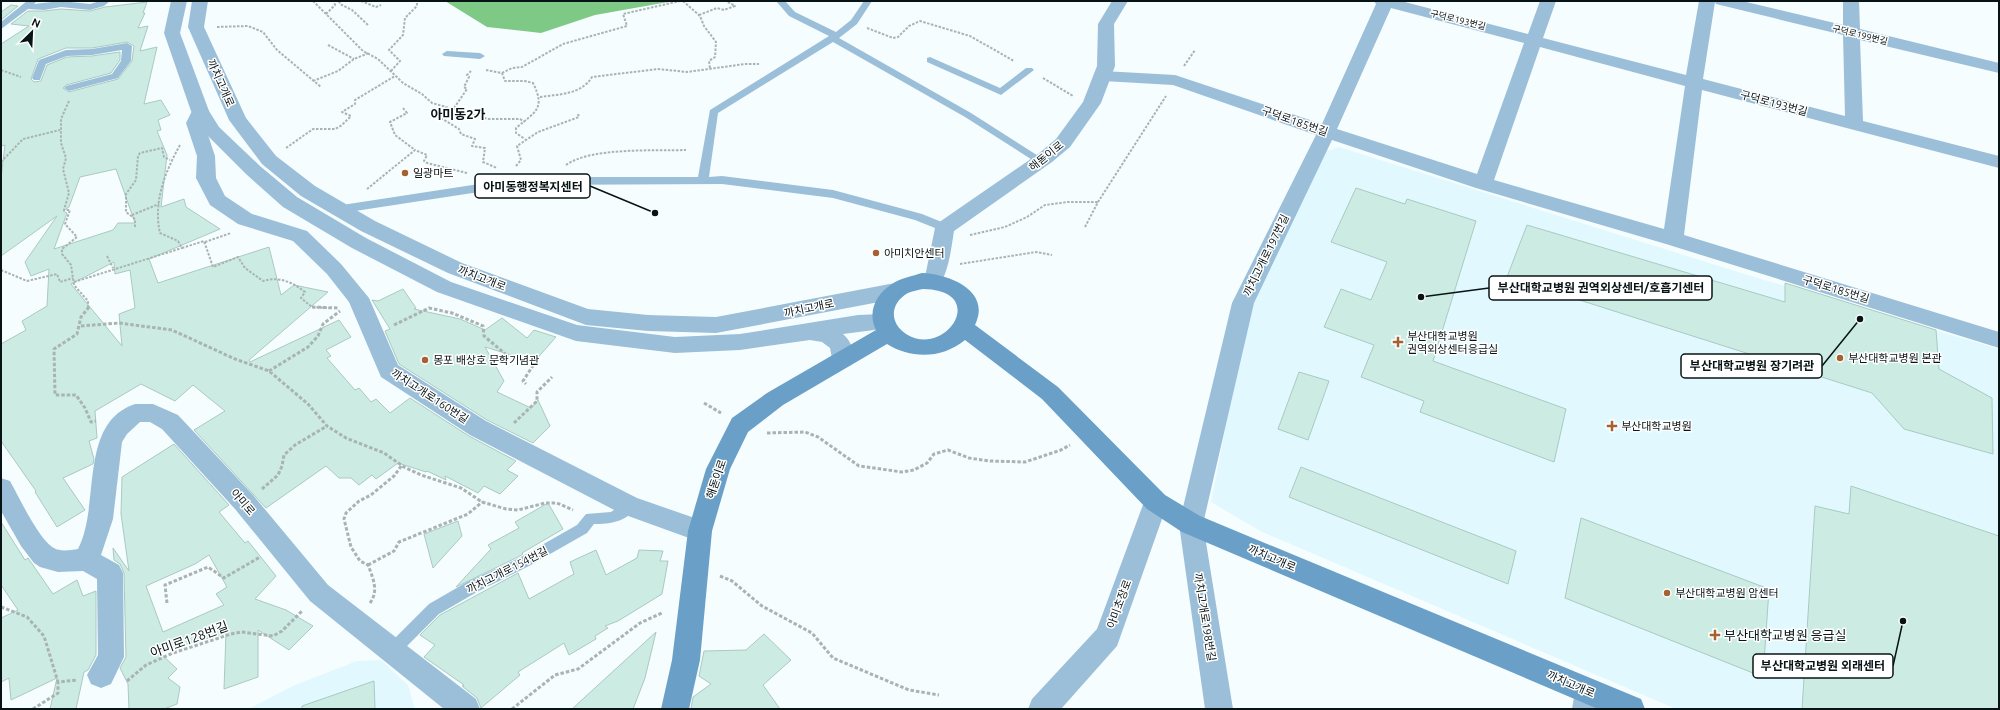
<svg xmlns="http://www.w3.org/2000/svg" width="2000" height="710" font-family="Ubuntu,'Noto Sans KR',sans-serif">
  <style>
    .built { fill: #e1f9fe }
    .forest { fill: #7fc987 }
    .building { fill: #ccece3; stroke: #aac9c1; fill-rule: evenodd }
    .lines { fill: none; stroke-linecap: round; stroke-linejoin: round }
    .path-far1 { stroke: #aab3b4; stroke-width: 2; stroke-dasharray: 2.5 1.5; stroke-linecap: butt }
    .path { stroke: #aab3b4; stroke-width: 3; stroke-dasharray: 3.5 2; stroke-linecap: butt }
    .service { fill: #9bbfd9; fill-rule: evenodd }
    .minor { fill: #9bbfd9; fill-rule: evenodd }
    .tertiary { fill: #9bbfd9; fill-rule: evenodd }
    .secondary { fill: #6aa0c7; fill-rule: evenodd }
    .poi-dot { fill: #a56132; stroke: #fff; stroke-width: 1.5 }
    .labels { text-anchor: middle; stroke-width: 3; stroke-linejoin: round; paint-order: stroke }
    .far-street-label { font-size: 9px; fill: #081315; stroke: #fff }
    .street-label { font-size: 11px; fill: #081315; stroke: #fff }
    .poi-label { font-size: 11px; fill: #081315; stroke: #fff; text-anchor: start }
    .quarter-label { font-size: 13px; font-weight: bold; fill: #081315; stroke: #fff }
    .near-poi-label { font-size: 13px; fill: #081315; stroke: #fff; text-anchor: start }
    .near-street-label { font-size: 13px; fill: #081315; stroke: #fff }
    .leader { fill: none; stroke: #081315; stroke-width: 1.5 }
    .callout-dot { fill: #081315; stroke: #fff; stroke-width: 1.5 }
    .callout { fill: #fff; stroke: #081315; stroke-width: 1.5 }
    .callout-label { font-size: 12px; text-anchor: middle; font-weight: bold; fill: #081315 }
  </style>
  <rect width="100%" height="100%" fill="#f6fdfe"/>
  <path class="built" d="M1339,147L1738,272L1999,349V709H1676L1260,531L1211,502L1248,311L1324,152Z
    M381,660L408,685L415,709H248L295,685L357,661Z"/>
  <path class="forest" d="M445,1H674L595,15L541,33L487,27Z"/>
  <path class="building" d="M147,2L143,13H145L138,28L148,26L140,51L157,47L144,104L161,100L170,115L158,120L161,130L157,131L167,155L161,207L184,199L186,207L220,229L149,259L158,283L269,247L281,295L294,285L328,292L249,360L250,362L339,320L351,337L326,350L331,356L327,358L355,390L359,388L371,402L376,399L390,413L410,398L469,436L516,461L507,470L518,476L500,494L484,486L478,493L445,476L446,480L427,471L426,472L398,463L376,479L372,475L359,485L351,478H339L326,466L266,508L194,430L225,411L193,385L175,401L141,384L95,411L97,438L89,441L94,459L93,464L63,478L85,510L57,527L35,492L36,491L1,441V344L26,330L22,321L47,306L49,269L31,276L25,262L57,216L1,256V178L5,145L1,146V44L29,26L11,24L28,11H44L61,9L90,11L105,7ZM127,42L134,46L132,61L118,79L69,92L63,88L66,85L111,73L120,60V52L92,56L67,57L47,65L41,81L34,82L31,79L38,59L66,48H92ZM116,169L135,223H118L113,230L54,249L67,213L63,211L69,207L80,177ZM114,262L115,274L130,270L135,308L119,314L122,346L71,284Z
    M11,5L18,6L1,20V12Z
    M1356,188L1405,204L1407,199L1476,221L1433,361L1566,409L1554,462L1420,412L1424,401L1361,377L1374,345L1324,327L1341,289L1371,300L1387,262L1331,242Z
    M1527,225L1785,302V283L1936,330L1939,369L1992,398L1993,454L1904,429L1872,393L1507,277Z
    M403,289L416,308L414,309L460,319L485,330L502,318L527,338L534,330L556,337L534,362L485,347L504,381L497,392L531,408L538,400L550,426L533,443L487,420L399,364L385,331L390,329L372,300L378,301Z
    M1299,372L1329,381L1308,440L1278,429Z
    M174,444L229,505L219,512L245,543L248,541L276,576L255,599L286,610L313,626L289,650L258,630V677L224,689L226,633L159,652L177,669L168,678L180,687L177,704L164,709H129L128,684L120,668L126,657L124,573L120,564L114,560L113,548L129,571L121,514L122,477ZM209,555L227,587L216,594L224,605L163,632L146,586L195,564Z
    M1301,467L1516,551L1508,584L1289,497Z
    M1851,486L1999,536V709H1802L1815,506L1849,514Z
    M548,503L563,529L522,553L523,554L518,557L456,587L491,549L488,545L519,528L515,522Z
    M1581,518L1769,589L1763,677L1565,598Z
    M458,521L462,536L433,568L424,534Z
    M1,522L25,560L28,558L53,594L77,580L83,596L96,591V655L88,670L84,672L76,709H50L57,678L11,700L9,678L1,682V618L18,610L1,585Z
    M596,550L606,575L637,558L639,550L663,551L660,561H668L662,594L618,621L605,626L608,628L595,636L596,639L569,655L564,643L518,672L520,675L481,708L477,698L462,686L464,685L424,657L435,645L420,635L440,615L518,573L529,599L574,574L570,562Z
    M656,632L645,678L633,709H572Z
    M764,634L791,660L763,685L780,709H691L693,697L711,684L699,676L704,651L746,650Z
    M374,681L375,709H302V706Z"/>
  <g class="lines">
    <path class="path-far1" d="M313,1L363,51L378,59L403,83L422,94L432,103L488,119H520L525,122
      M339,1L340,4L352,10L369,26
      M361,1L376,7L381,5
      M683,1L700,16L704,26L716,42L715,57L709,61L710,69
      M326,14L335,5L334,1
      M699,15L717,8L724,10L735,6L726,1
      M217,27L248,26L263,32L277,50L321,87
      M867,28L893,38L898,37L909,26L920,21L970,36L1014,61
      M328,45L354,59
      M1184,66L1195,50
      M1,70L21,77
      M486,70L502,73L505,81H525L533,83C546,109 535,112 516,128V133L525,139
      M391,71L400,61L389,50L403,35L405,18L417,6V2
      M502,73L512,68L522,67L563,44L627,26L623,14L680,1
      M1043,78L1073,96
      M313,81L338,71L354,59L369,53
      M540,97C559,94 581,95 592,77L658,69L687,72L745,64H759
      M69,101L61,119V143L66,158L63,169L69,193L64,210H70L65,224L77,237L62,249V254L71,265L74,285L88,301V308
      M446,107L441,118L459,129L461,134L475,139L472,146L485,148L483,162L497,168
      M403,108L407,113L390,122L395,135L415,150
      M454,108L467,89L464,87L469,77L467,75L471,71
      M180,145C165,172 153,202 160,233L178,241L182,248L204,241L213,267L238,257L245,268L263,281C279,276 292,282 305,292L301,298L312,307L329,308
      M286,148L313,129H335L342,125L351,116L342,112L355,104V100L395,76
      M1,162L23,139L60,130
      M566,165C591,147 655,151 686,150
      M516,166L521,160L517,146L538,132L579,117L578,114
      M367,189L415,150L427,155L424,161L427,163L467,173
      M132,215L159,204
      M135,227V219L126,212V194L136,180L138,156L140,153L162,148L164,157L170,160
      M1085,227L1098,202L1166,96
      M970,235L1005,227L1027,217L1045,205L1068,202H1098
      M205,242L231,233
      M107,256L113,268
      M960,264L1036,252L1052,255
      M1,270L27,281L57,274L60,282L73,278
      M74,282L182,248"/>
    <path class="path" d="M89,307L81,317L77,334L54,349L55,395H76L85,408L91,422L96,421
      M312,307L338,308
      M394,325L429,308L452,313L483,326L484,336L508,356L536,361L523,381L526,384
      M81,326L119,323L172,330L235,359L269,371L308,404L327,426L346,438L384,453L404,467L421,475L461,488L482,502L506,509L518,510L545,503H557L573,510
      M269,371L308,347L318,336L323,324L340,311
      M704,403L721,413
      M514,423L537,401V392L552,377
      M767,433L805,432L818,437L859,466L902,472L914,470L927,463L934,454L948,450L969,458L990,461L1025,462L1061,450L1070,445
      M262,489L278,475L282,466L284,455L295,445L327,426
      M368,565L394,551L399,542L468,514L482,502
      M720,576L732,581L762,606L812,633L833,658L909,690L939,695
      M167,603L165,585L208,567L224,578L260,557
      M370,603C379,591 373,578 368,565L360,561L351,547L344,519L346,513L359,501L371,495L394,476L402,465
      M1,607L27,617L44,636L58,682
      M127,681L146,665L173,653L231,634L241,632L273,636L282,631L302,611
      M33,709L58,693V682L77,680
      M512,709L555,675L578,669L640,623L662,613"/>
    <path class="service" d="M27,1H37L34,4L61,1L90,4L100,1H110L104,6L90,10L61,7L44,10L28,9L1,29V22Z
      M776,1H785L795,12L836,32L851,20L864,1H872L857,24L839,38L971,113L1046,161L1041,164L1037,163L965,117L833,42L718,113L709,177L722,176L833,190L922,214L949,225L950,228L949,231L945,232L915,220L833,198L722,184L524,185L342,213L337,209L342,205L524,177H698L710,110L829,36L789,16Z
      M127,43L132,46L131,61L118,78L69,91L64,88L66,86L112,74L121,61L122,50L92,55L67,56L46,64L40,80H34L32,78L39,60L66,50L92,49Z
      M447,51L480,53L485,56L480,59L444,56L442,54Z
      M930,57L1000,88L1026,68H1032L1034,70L1001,95L927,62V58Z
      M629,500L634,502L636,506C628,522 610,524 594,524L587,533L529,566L477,592L439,614L397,656L392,658L387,656L385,651L387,646L429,604L467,582L519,558L577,525L586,514L611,512Z"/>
    <path class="minor" d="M1374,1H1401L1528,34L1540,1H1556L1543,38L1686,75L1699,1H1742L1843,25V1H1859L1860,29L1999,63V73L1860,40L1863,121L1999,156V168L1702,90L1684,235L1999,332V348L1666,244L1476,188L1332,140L1254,303L1203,524L1233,709H1205L1179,524L1232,303L1316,135L1173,85L1103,81L1097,80L1094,76L1097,72L1103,71L1175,75L1322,124L1376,4ZM1715,2L1716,4L1843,35L1845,116L1703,79ZM1391,8L1524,43L1477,174L1337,129ZM1540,47L1685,86L1664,229L1494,180Z
      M200,105L206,107L209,111L204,123L215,156L216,178L225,196L252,214L307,231L341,264L369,298L398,365L486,421L637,498L709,523L712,531L709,539L700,542L620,513L470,435L381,377L349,302L327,274L293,241L238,224L210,205L196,178L197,156L186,123L194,107Z
      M1156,491L1165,495L1168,502L1117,646L1061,709H1028L1032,699L1097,629L1144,502L1147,495Z
      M1589,678L1599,682L1603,691L1600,709H1572L1575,691L1579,682Z"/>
    <path class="tertiary" d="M171,1H187L180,33L209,111L219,127L260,166L297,197L366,238L451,282L577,325L675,337L740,334L858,315L882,314L890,316L893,322L890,328L843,334C852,342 856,354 851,365L843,368L835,365L832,359L830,348L822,342L810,340L740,350L675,353L576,341L437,292L352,248L283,207L246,174L207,135L191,111L164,33Z
      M192,1H208L204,27L246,118L276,156L315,186L375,221L462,263L588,309L648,315L716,317L895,283L902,286L905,291L902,296L895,299L716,333L648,331L586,325L448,273L361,231L301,196L262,164L229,120L188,27Z
      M1112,1H1128L1114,24L1115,66L1101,103L1070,147L1052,162L954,231C951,250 949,270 939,286L932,289L925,286L922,281L926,272L935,228L938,223L1038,154L1056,139L1083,102L1097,66L1098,24Z
      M135,404H153L178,415L253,495L328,585L476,699L480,709H444L310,601L235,509L162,429L150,422H140L127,434L122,442L113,519L101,555L119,565L123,573L124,657L111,684L101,688L91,684L87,675L98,655L97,579L83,571L58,572L40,567L34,563L21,546L1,511V478L10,481C19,497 39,540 54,548C60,552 71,550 78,549C101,505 78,423 135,404Z"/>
    <path class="secondary" d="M922,273C948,274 992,290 975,325L1058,387L1165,495L1200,516L1641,699L1645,709H1598L1182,532L1147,509L1042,399L965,340C942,359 911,359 887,344L783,405L748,432L730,469L712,531L700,660L689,709H661L672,660L688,531L706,469L732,418L767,393L876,330C867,312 876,294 892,284C900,278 913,276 922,273ZM923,289C990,290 946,359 906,334C889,323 890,303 908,293C912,291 918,290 923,289Z"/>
  </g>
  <g class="poi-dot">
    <circle cx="405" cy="173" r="4"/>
    <circle cx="876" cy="253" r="4"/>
    <path d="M1396 336h4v4h4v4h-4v4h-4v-4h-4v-4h4z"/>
    <circle cx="1840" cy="358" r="4"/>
    <circle cx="425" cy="360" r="4"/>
    <path d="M1610 420h4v4h4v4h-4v4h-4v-4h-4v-4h4z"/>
    <circle cx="1667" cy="593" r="4"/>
    <path d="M1713 629h4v4h4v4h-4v4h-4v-4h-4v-4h4z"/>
  </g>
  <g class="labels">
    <g class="far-street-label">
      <text transform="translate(1458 20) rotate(14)" y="3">구덕로193번길</text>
      <text transform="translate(1860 35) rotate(14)" y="3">구덕로199번길</text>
    </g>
    <g class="street-label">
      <text transform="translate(221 83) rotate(66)" y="4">까치고개로</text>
      <text transform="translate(1774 103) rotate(15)" y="4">구덕로193번길</text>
      <text transform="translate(1295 121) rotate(19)" y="4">구덕로185번길</text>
      <text transform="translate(1046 156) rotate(-39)" y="4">해돋이로</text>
      <text transform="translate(1266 255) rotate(-64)" y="4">까치고개로197번길</text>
      <text transform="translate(482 278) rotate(21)" y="4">까치고개로</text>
      <text transform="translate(1836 289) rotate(17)" y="4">구덕로185번길</text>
      <text transform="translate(809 308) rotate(-12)" y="4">까치고개로</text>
      <text transform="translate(430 396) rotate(33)" y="4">까치고개로160번길</text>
      <text transform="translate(716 479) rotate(-71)" y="4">해돋이로</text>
      <text transform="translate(243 502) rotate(49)" y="4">아미로</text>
      <text transform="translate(1272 558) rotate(23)" y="4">까치고개로</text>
      <text transform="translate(507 570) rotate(-27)" y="4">까치고개로154번길</text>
      <text transform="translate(1119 604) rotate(-70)" y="4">아미초장로</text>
      <text transform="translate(1205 617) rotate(81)" y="4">까치고개로198번길</text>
      <text transform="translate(1571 684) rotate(23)" y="4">까치고개로</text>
    </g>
    <g class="poi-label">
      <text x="413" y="177">일광마트</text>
      <text x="884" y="257">아미치안센터</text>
      <text x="1407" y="340">부산대학교병원<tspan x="1407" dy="13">권역외상센터응급실</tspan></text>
      <text x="1848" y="362">부산대학교병원 본관</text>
      <text x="433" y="364">몽포 배상호 문학기념관</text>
      <text x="1621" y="430">부산대학교병원</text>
      <text x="1675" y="597">부산대학교병원 암센터</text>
    </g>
    <g class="quarter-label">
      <text x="458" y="119">아미동2가</text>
    </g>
    <g class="near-poi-label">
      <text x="1724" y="640">부산대학교병원 응급실</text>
    </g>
    <g class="near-street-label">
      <text transform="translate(189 639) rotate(-20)" y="5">아미로128번길</text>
    </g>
  </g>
  <path class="leader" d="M655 213L590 186M1421 297L1489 288M1860 319L1822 366M1903 621L1893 666"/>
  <g class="callout-dot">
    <circle cx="655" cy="213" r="4"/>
    <circle cx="1421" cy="297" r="4"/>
    <circle cx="1860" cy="319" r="4"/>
    <circle cx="1903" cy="621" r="4"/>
  </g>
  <g class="callout">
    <rect x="475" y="174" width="115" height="24" rx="4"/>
    <rect x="1489" y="276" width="223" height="24" rx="4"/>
    <rect x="1681" y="354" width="141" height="24" rx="4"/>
    <rect x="1753" y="654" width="140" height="24" rx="4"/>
  </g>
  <g class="callout-label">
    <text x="533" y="191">아미동행정복지센터</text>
    <text x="1601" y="292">부산대학교병원 권역외상센터/호흡기센터</text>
    <text x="1752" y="370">부산대학교병원 장기려관</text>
    <text x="1823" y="670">부산대학교병원 외래센터</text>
  </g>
  <rect width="2000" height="710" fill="none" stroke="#081315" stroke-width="4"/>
  <g transform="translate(32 32) rotate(24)" stroke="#ffffff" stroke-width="3" paint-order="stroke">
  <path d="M0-3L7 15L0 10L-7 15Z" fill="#081315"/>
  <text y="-6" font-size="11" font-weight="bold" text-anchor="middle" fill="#081315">N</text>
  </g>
</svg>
